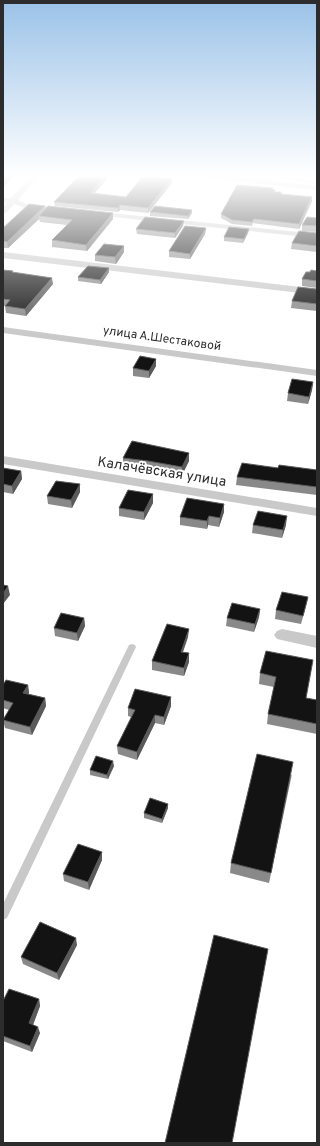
<svg xmlns="http://www.w3.org/2000/svg" width="320" height="1146" font-family="Overpass,sans-serif">
  <style>
    .lines { fill: none; stroke-linecap: round; stroke-linejoin: round }
    .service { fill: #c9c9c9; fill-rule: evenodd }
    .minor { fill: #c9c9c9; fill-rule: evenodd }
    .wall { fill: #898989 }
    .shaded-wall { fill: #5a5a5a }
    .building { fill: #131313; stroke: #5a5a5a }
    .labels { text-anchor: middle; stroke-width: 4; stroke-linejoin: round; paint-order: stroke }
    .far-street-label { font-size: 12px; fill: #2c2c2c; stroke: #fff }
    .street-label { font-size: 14px; fill: #2c2c2c; stroke: #fff }
  </style>
  <rect width="100%" height="100%" fill="#fff"/>
  <g class="lines">
    <path class="service" d="M281,176L317,182V184L269,176Z
      M132,644L135,645L136,647L7,918L3,920V904L128,647L129,645Z"/>
    <path class="minor" d="M32,176H39L18,200L29,205L48,206V210L28,209L14,204L6,213H3V206L7,203L3,202V198H11Z
      M206,176H233L317,186V190L209,178Z
      M91,211L317,234V238L94,215H91Z
      M3,252L317,289V295L3,258Z
      M3,327L317,370V376L3,333Z
      M3,456L317,508V516L3,464Z
      M282,629L317,636V648L277,639L274,635L277,631Z"/>
  </g>
  <path class="wall" d="M79,176H107V179L95,193L126,197L172,179V183L148,213L120,210L118,212L55,206L54,202Z
    M273,188V189L275,190V192H281V194L312,197V201L299,229L253,223L252,226L232,224L221,218V214Z
    M45,206L46,209L113,213V219L87,251L52,247V240L67,225L40,222L39,219L8,248H3V228Z
    M150,212L192,213L188,219L150,216Z
    M317,218V232L302,231V225Z
    M183,226L175,238L137,234L136,229Z
    M206,228L205,234L190,259L169,257V251Z
    M249,229L248,233L243,243L224,241V237Z
    M317,233V252L291,249L292,243Z
    M124,246V252L116,264L95,261V255Z
    M109,268V272L101,284L78,281V277Z
    M3,270L13,271V273L53,284L26,316L6,313L5,306H3Z
    M317,271V288L302,286V279L310,272Z
    M317,289V311L291,308L292,301Z
    M156,359V366L149,378L133,376V368Z
    M313,382L312,390L308,404L287,401L288,393Z
    M189,453V461L182,475L148,469L123,466V458Z
    M3,468L21,471L22,479L13,494L3,492Z
    M278,468L317,470V495L236,485L237,477Z
    M80,484V492L72,508L48,504L47,496Z
    M153,503L144,520L119,516V508Z
    M224,504V512L219,527L208,525L207,529L180,525V517Z
    M253,525H286L282,538L252,533Z
    M308,597L306,606L301,624L275,619L276,610Z
    M260,609L259,617L254,632L226,626L227,618Z
    M84,618L85,626L78,641L55,636L54,628Z
    M188,637L183,652L189,662L184,676L152,670V661Z
    M266,651L306,698L317,700V734L267,724L268,714L274,687L259,684L260,673Z
    M3,685H28L29,694L45,698L46,706L32,735L5,728L3,720L9,710L3,708Z
    M171,697V706L164,725L155,723L137,760L118,754L117,746L131,717L128,716V708Z
    M114,766L108,779L90,775V770Z
    M292,774L269,883L230,873L231,863Z
    M168,804V808L162,823L144,818V813Z
    M102,852V860L89,890L64,881L63,874Z
    M77,945L59,980L23,964L21,957Z
    M39,999L40,1006L33,1025L40,1033L32,1052L3,1041V1001Z"/>
  <path class="shaded-wall" d="M8,176H14L5,185V186L3,189V181Z
    M105,176H107V179L91,197V193Z
    M172,179V183L148,213V208Z
    M312,197V201L299,229V224Z
    M120,205V210L118,212V208Z
    M45,206L46,212L39,216V219L8,248L7,242Z
    M192,210V213L188,219V216Z
    M113,213V219L87,251L86,245Z
    M184,221L183,226L175,238V233Z
    M206,228L205,234L190,259V254Z
    M249,229L248,233L243,243L244,239Z
    M124,246V252L116,264L115,257Z
    M109,268V272L101,284L100,280Z
    M52,278L53,284L26,316L25,309Z
    M156,359V366L149,378V371Z
    M313,382L312,390L308,404L309,397Z
    M189,453V461L182,475V467Z
    M21,471L22,479L13,494L12,486Z
    M80,484V492L72,508L71,500Z
    M153,494V503L144,520V512Z
    M224,504V512L219,527L220,518Z
    M209,516L208,525L207,529V521Z
    M287,516L286,525L282,538L283,530Z
    M8,586L10,595L3,604V594Z
    M260,609L259,617L254,632L255,624Z
    M84,618L85,626L78,641L77,633Z
    M189,629L188,637L180,660L181,652Z
    M189,653V662L184,676V668Z
    M28,685L29,693L25,701L23,693Z
    M171,697V706L164,725V717Z
    M45,698L46,706L32,735L30,727Z
    M155,715V723L137,760V752Z
    M113,761L114,766L108,779L107,775Z
    M168,804V808L162,823V819Z
    M102,852V860L89,890L88,882Z
    M76,938L77,945L59,980L57,973Z
    M39,999L40,1006L31,1030L29,1023Z
    M38,1027L40,1033L32,1052L30,1046Z"/>
  <path class="building" d="M3,176H8L3,181Z
    M79,176H105L91,193L126,197L143,176L172,179L148,208L120,205L118,208L54,202Z
    M237,185L273,188L272,189L275,190L274,192H281V194L312,197L299,224L254,219L252,222L232,220L221,214Z
    M29,204L45,206L7,242L3,241V228Z
    M48,206L113,213L86,245L52,240L72,220L39,216Z
    M155,206L192,210L188,216L150,212Z
    M145,217L184,221L175,233L136,229Z
    M307,217L317,218V226L302,225Z
    M185,226L206,228L190,254L169,251Z
    M229,227L249,229L244,239L224,237Z
    M299,231L317,233V246L292,243Z
    M104,244L124,246L115,257L95,255Z
    M88,266L109,268L100,280L78,277Z
    M3,270L13,271L12,272L52,278L25,309L5,306L10,300L3,299Z
    M311,270L317,271V281L302,279L306,272H310Z
    M298,287L317,289V304L292,301Z
    M140,356L156,359L149,371L133,368Z
    M292,379L313,382L309,397L288,393Z
    M132,441L189,453L182,467L148,461L123,458Z
    M242,463L278,468L279,465L317,470V487L237,477Z
    M3,468L21,471L12,486L3,484Z
    M56,481L80,484L71,500L47,496Z
    M128,490L153,494L144,512L119,508Z
    M187,498L224,504L220,518L209,516L207,521L180,517Z
    M258,511L287,516L283,530L253,525Z
    M3,585L8,586L3,594Z
    M282,592L308,597L303,616L276,610Z
    M232,603L260,609L255,624L227,618Z
    M61,613L84,618L77,633L54,628Z
    M167,624L189,629L181,652L189,653L184,668L152,661Z
    M266,651L313,660L306,698L317,700V724L268,714L276,677L260,673Z
    M6,680L28,685L23,693L45,698L30,727L3,720L13,703L3,700V685Z
    M135,689L171,697L164,717L155,715L137,752L117,746L135,710L128,708Z
    M257,754L293,762L271,873L231,863Z
    M96,756L113,761L107,775L90,770Z
    M150,798L168,804L162,819L144,813Z
    M78,844L102,852L88,882L63,874Z
    M40,922L76,938L57,973L21,957Z
    M214,935L268,949L232,1143H165Z
    M9,989L39,999L29,1023L38,1027L30,1046L3,1036V1001Z"/>
  <linearGradient id="sky" x2="0" y2="1"><stop stop-color="#9ac2e8"/><stop offset="0.52" stop-color="#fff"/><stop offset="1" stop-color="#fff" stop-opacity="0"/></linearGradient>
  <rect width="320" height="337" fill="url(#sky)"/>
  <g class="labels">
    <g class="far-street-label">
      <text transform="translate(162 338) rotate(8)" y="4">улица А.Шестаковой</text>
    </g>
    <g class="street-label">
      <text transform="translate(162 471) rotate(9)" y="5">Калачёвская улица</text>
    </g>
  </g>
  <rect width="320" height="1146" fill="none" stroke="#2c2c2c" stroke-width="8"/>
</svg>
